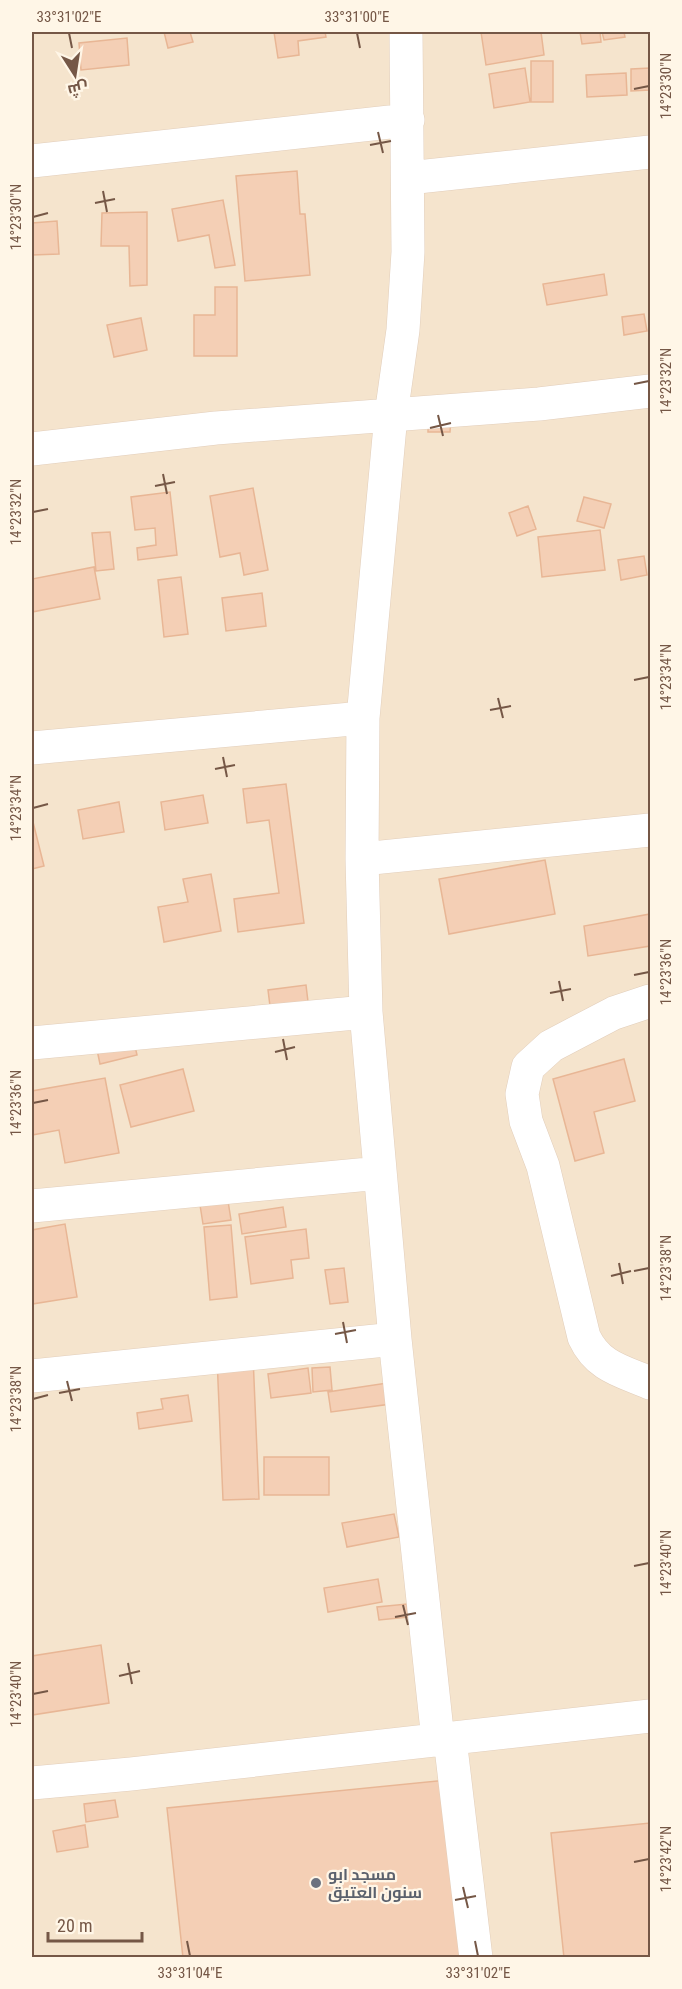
<svg xmlns="http://www.w3.org/2000/svg" width="682" height="1989" font-family="'Roboto Condensed',Cairo,sans-serif">
  <style>
    .residential { fill: #f5e4cd }
    .building { fill: #f4cfb5; stroke: #e8b695; stroke-width: 1.5 }
    .lines { fill: none; stroke-linecap: round; stroke-linejoin: round }
    .minor-casing { stroke: #e2cebb; stroke-width: 34 }
    .minor { stroke: #fff; stroke-width: 33 }
    .ticks { fill: none; stroke: #755746; stroke-width: 2 }
    .worship-dot { fill: #6b7280; stroke: #fff6e7; stroke-width: 2 }
    .labels { text-anchor: middle; stroke-width: 4.5; stroke-linejoin: round; paint-order: stroke }
    .worship-label { font-size: 16px; font-weight: bold; fill: #5b616d; stroke: #fff6e7; text-anchor: start }
    .neatline { fill: none; stroke: #755746; stroke-width: 2 }
    .ticks-label { font-size: 15px; text-anchor: middle; fill: #755746 }
  </style>
  <rect width="100%" height="100%" fill="#fef2df"/>
  <path class="residential" d="M32,32H650V1957H32Z"/>
  <path class="building" d="M164,32H190L193,42L168,48Z
    M274,32H325L326,37L298,41L299,55L278,58Z
    M481,32H541L544,55L486,65Z
    M580,32H600L601,42L582,44Z
    M602,32H624L625,37L604,40Z
    M127,38L129,65L81,70L79,43Z
    M531,61H553V102H531Z
    M525,68L530,102L494,108L489,74Z
    M650,68V90L631,91V69Z
    M626,73L627,95L587,97L586,75Z
    M297,171L300,214H305L310,275L245,281L236,176Z
    M223,200L235,265L215,268L209,235L178,241L172,209Z
    M147,212V285L130,286L129,246H101L102,213Z
    M57,221L59,254L32,255V223Z
    M604,274L607,295L547,305L543,284Z
    M215,287H237V356H194V315H215Z
    M644,314L647,331L624,335L622,317Z
    M141,318L147,350L114,357L107,325Z
    M428,415L451,416L450,432H428Z
    M253,488L268,570L244,575L240,553L220,557L210,496Z
    M170,492L177,555L138,560L137,548L156,545L155,528L135,530L131,497Z
    M584,497L611,504L604,528L577,521Z
    M528,506L536,529L517,536L509,513Z
    M600,530L605,570L542,577L538,537Z
    M110,532L114,569L96,571L92,533Z
    M644,556L647,575L621,580L618,560Z
    M94,567L100,599L32,612V579Z
    M181,577L188,634L164,637L158,580Z
    M262,593L266,626L226,631L222,598Z
    M286,784L304,923L238,932L234,899L279,893L269,820L247,823L243,789Z
    M203,795L208,823L165,830L161,802Z
    M119,802L124,832L83,839L78,810Z
    M32,818L44,866L32,869Z
    M545,860L555,914L449,934L439,879Z
    M211,874L221,931L164,942L158,907L188,902L183,879Z
    M650,914V946L588,956L584,926Z
    M306,985L309,1010L271,1014L268,990Z
    M133,1037L137,1055L100,1064L96,1045Z
    M624,1059L635,1101L594,1112L604,1153L575,1161L553,1079Z
    M183,1069L194,1111L131,1127L120,1085Z
    M105,1078L119,1153L65,1163L59,1130L32,1135V1091Z
    M228,1201L231,1220L203,1224L200,1205Z
    M283,1207L286,1227L242,1234L239,1214Z
    M65,1224L77,1297L32,1304V1230Z
    M231,1225L237,1297L210,1300L204,1227Z
    M306,1229L309,1258L291,1260L293,1278L251,1284L245,1237Z
    M344,1268L348,1302L330,1304L325,1270Z
    M253,1356L259,1499L223,1500L217,1358Z
    M330,1367L332,1390L313,1392L312,1368Z
    M308,1368L311,1393L271,1398L268,1374Z
    M387,1383L391,1404L331,1412L328,1392Z
    M188,1395L192,1421L139,1429L137,1413L163,1409L161,1399Z
    M264,1457H329V1495H264Z
    M394,1514L399,1537L347,1547L342,1523Z
    M378,1579L382,1602L328,1612L324,1588Z
    M407,1604L408,1617L379,1620L377,1607Z
    M101,1645L109,1703L32,1715V1656Z
    M447,1780L464,1958H183L167,1808Z
    M115,1800L118,1817L86,1822L84,1804Z
    M650,1823V1958H564L551,1833Z
    M85,1825L88,1847L57,1852L53,1831Z"/>
  <g class="lines">
    <defs>
      <path id="minor" d="M406,32L408,252L403,330L391,415L363,718L362,859L366,1012L395,1339L438,1740
        M32,161L408,120
        M408,178L650,152
        M32,449L216,428L539,404L650,391
        M32,748L363,718
        M362,859L650,830
        M650,1001L614,1013L551,1046L528,1067L522,1094L526,1121L543,1166L584,1337C598,1367 622,1371 650,1383
        M32,1043L366,1012
        M32,1206L380,1173
        M32,1376L395,1339
        M450,1739L476,1958
        M32,1783L131,1774L650,1716"/>
    </defs>
    <use href="#minor" class="minor-casing"/>
    <use href="#minor" class="minor"/>
  </g>
  <path class="ticks" d="M69,33L72,48M357,33L360,48M634,89L649,86M378,132L383,153M370,145L391,141M103,191L107,212M95,203L115,199M33,217L48,213M634,384L649,381M438,415L443,436M430,428L451,423M163,474L167,494M155,486L175,482M33,512L48,509M634,680L649,677M498,698L503,718M490,710L511,706M223,757L227,777M215,769L235,765M33,808L48,804M634,975L649,972M559,981L563,1001M550,993L571,989M283,1039L287,1060M275,1052L295,1047M33,1103L48,1100M619,1263L623,1284M634,1271L649,1268M611,1276L631,1271M343,1322L347,1343M335,1334L356,1330M67,1381L72,1401M59,1393L80,1389M33,1399L48,1395M634,1566L649,1563M403,1605L408,1625M395,1617L416,1613M128,1663L132,1684M119,1676L140,1671M33,1694L48,1691M634,1862L649,1859M463,1887L468,1908M455,1900L476,1896M187,1941L190,1956M475,1941L478,1956"/>
  <circle class="worship-dot" cx="316" cy="1883" r="6"/>
  <g class="labels">
    <g class="worship-label">
      <text x="328" y="1880">مسجد ابو<tspan x="328" dy="18">سنون العتيق</tspan></text>
    </g>
  </g>
  <rect width="682" height="1989" fill="none" stroke="#fff6e7" stroke-width="66"/>
  <g transform="translate(75 75) rotate(168)" stroke="#fff6e7" stroke-width="4.5" paint-order="stroke">
  <path d="M0-4.5L10 22L0 15L-10 22Z" fill="#755746"/>
  <text y="-9" font-size="16" font-weight="bold" text-anchor="middle" fill="#755746">ش</text>
  </g>
  <path d="M48 1932v9h94v-9" fill="none" stroke="#755746" stroke-width="3"/>
  <text x="57" y="1932" font-size="18" fill="#755746" stroke="#fff6e7" stroke-width="4.5" paint-order="stroke">20 m</text>
  <rect x="33" y="33" width="616" height="1923" class="neatline"/>
  <g class="ticks-label">
    <text x="69" y="22">33°31'02"E</text>
    <text x="357" y="22">33°31'00"E</text>
    <text transform="translate(666 86) rotate(-90)" y="5">14°23'30"N</text>
    <text transform="translate(16 217) rotate(-90)" y="5">14°23'30"N</text>
    <text transform="translate(666 381) rotate(-90)" y="5">14°23'32"N</text>
    <text transform="translate(16 512) rotate(-90)" y="5">14°23'32"N</text>
    <text transform="translate(666 677) rotate(-90)" y="5">14°23'34"N</text>
    <text transform="translate(16 808) rotate(-90)" y="5">14°23'34"N</text>
    <text transform="translate(666 972) rotate(-90)" y="5">14°23'36"N</text>
    <text transform="translate(16 1103) rotate(-90)" y="5">14°23'36"N</text>
    <text transform="translate(666 1268) rotate(-90)" y="5">14°23'38"N</text>
    <text transform="translate(16 1399) rotate(-90)" y="5">14°23'38"N</text>
    <text transform="translate(666 1563) rotate(-90)" y="5">14°23'40"N</text>
    <text transform="translate(16 1694) rotate(-90)" y="5">14°23'40"N</text>
    <text transform="translate(666 1859) rotate(-90)" y="5">14°23'42"N</text>
    <text x="190" y="1978">33°31'04"E</text>
    <text x="478" y="1978">33°31'02"E</text>
  </g>
</svg>
